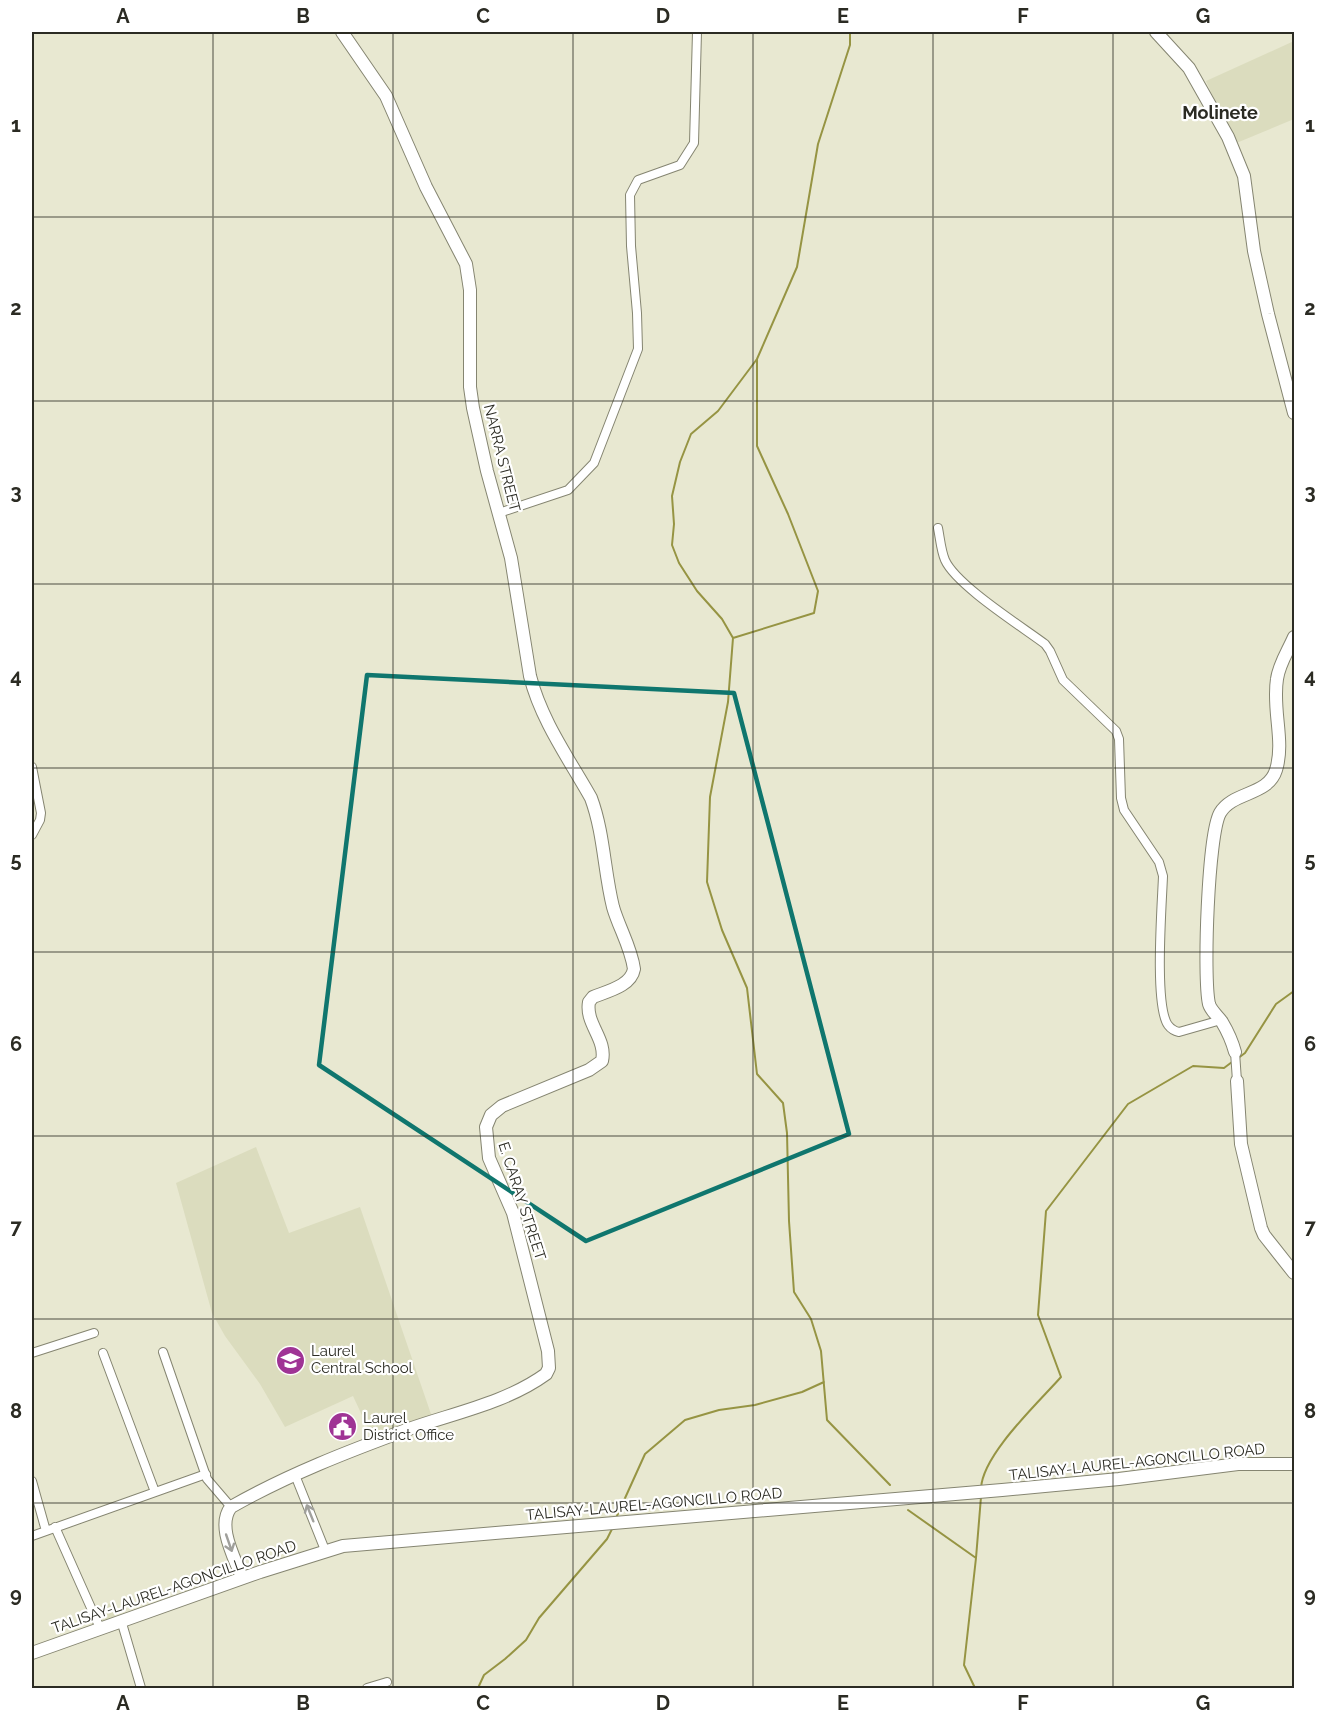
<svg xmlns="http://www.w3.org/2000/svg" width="1326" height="1720" font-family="Raleway,sans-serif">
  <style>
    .built { fill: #dbdcbe }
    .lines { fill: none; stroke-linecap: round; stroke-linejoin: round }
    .stream { stroke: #969443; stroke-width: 2 }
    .street-casing { stroke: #858571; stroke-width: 10 }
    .secondary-casing { stroke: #858571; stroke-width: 14 }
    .street { stroke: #fff; stroke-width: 8 }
    .secondary { stroke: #fff; stroke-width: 12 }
    .oneway { stroke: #a0a09c }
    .marked { fill: none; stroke: #0f766e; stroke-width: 4.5; stroke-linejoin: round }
    .grid { fill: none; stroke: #2b2b23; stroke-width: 1.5; stroke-opacity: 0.55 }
    .labels { text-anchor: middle; stroke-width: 4.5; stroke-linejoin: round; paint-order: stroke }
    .street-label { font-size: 15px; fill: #2b2b23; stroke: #fff }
    .poi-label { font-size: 15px; fill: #2b2b23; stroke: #fff; text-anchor: start }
    .quarter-label { font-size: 18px; font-weight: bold; fill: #2b2b23; stroke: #fff }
    .neatline { fill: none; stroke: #2b2b23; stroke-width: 2 }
    .grid-label { font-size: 20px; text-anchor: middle; font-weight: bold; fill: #2b2b23 }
  </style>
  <rect width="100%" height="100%" fill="#e8e8d1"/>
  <path class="built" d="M1294,41V119L1234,144L1206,81Z
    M256,1147L289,1233L360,1207L432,1417L373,1439L353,1396L285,1427L260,1384L225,1336L212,1313L176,1183Z
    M111,1603L115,1617L100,1623L95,1609Z"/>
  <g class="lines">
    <path class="stream" d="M850,32V45L818,144L797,267L757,359V446L788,514L818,591L814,613L733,638L728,702L710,797L707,882L722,930L747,988L757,1074L783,1103L787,1133L789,1221L794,1292L811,1319L821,1351L827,1420L890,1485
      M733,638L722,619L697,591L679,563L672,545L674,524L672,496L680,462L691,434L718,411L757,359
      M1237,1059L1245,1053L1276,1004L1294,991
      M981,1488C983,1454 1038,1403 1061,1377L1038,1315L1046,1211L1128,1104L1193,1066L1224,1068L1232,1062
      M908,1510L976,1558
      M616,1518L645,1454L685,1420L719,1410L755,1405L802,1392L824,1382
      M478,1688L484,1675L505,1659L526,1640L539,1618L607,1539L612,1529
      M975,1688L964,1665L976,1558L981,1497"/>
    <defs>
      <path id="street" d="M499,513L568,490L594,463L638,349L637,313L631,246L630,195L638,180L680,165L694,143L697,32
        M938,528C940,538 941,551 945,560C956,585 1021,626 1045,644L1050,651L1063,680L1116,731L1119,739L1121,798L1124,810L1159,862L1163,876C1162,904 1154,1005 1168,1025C1171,1029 1174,1031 1179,1032L1221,1020
        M32,767L41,813L40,820L32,835
        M1235,1052L1237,1081
        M163,1352L207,1479L231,1507
        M32,1353L94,1333
        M103,1353L155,1492
        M295,1475L325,1550
        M32,1481L46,1531
        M55,1527L100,1628
        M32,1536L206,1474
        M121,1620L141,1688
        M367,1688L387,1682"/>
      <path id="secondary" d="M1156,32L1189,68L1228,137L1244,176L1254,251L1268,314L1294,413
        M1235,1052C1232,1041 1228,1032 1222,1022C1218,1016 1211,1011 1209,1004C1203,977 1208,835 1220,813C1233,791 1268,796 1276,770C1285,741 1272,710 1277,679C1279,664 1288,651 1294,637
        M1237,1081L1241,1144L1261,1228L1264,1235L1294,1273
        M242,1578C235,1558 216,1526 231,1507C287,1475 349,1451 409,1429C454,1413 506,1403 546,1374L549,1368L548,1351L513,1213L489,1158L486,1127L491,1115L502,1106L589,1070L602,1061C607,1039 585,1024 589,1002L593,997C608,991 631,986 634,969C631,947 619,928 613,907C604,871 604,833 591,798C569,759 541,720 530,676L511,558L487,471L473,408L470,387V290L466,264L426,187L386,96L342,32
        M32,1653L260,1572L343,1546L1002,1490L1119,1479L1238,1464H1294"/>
    </defs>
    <use href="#street" class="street-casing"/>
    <use href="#secondary" class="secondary-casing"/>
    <use href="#street" class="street"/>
    <use href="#secondary" class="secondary"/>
  </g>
  <defs><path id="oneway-shaft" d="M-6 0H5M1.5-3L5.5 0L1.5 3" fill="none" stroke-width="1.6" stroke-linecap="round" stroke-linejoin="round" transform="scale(1.5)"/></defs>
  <g class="oneway">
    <use href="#oneway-shaft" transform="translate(310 1513) rotate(-112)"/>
    <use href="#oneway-shaft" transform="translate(229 1543) rotate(71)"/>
  </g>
  <path class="marked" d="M367,675L734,693L849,1134L586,1241L319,1065Z"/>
  <path class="grid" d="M213,32V1688M393,32V1688M573,32V1688M753,32V1688M933,32V1688M1113,32V1688M32,217H1294M32,401H1294M32,584H1294M32,768H1294M32,952H1294M32,1136H1294M32,1319H1294M32,1503H1294"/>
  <defs>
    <symbol id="school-disc" viewBox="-11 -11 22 22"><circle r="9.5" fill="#9f3495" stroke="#fff"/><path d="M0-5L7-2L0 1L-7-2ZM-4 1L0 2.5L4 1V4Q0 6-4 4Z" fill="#fff"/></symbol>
    <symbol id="civic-disc" viewBox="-11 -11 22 22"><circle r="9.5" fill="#9f3495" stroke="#fff"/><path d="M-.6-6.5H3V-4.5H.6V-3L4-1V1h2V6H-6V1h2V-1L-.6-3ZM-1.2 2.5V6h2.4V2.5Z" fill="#fff"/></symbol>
  </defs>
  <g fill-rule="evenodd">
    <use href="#school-disc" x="274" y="1344" width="33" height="33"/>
    <use href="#civic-disc" x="326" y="1410" width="33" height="33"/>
  </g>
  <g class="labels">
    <g class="street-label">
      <text transform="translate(502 458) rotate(76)" y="5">NARRA STREET</text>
      <text transform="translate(522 1201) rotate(72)" y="5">E. CARAY STREET</text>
      <text transform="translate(1137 1462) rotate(-6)" y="5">TALISAY-LAUREL-AGONCILLO ROAD</text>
      <text transform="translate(654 1504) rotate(-5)" y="5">TALISAY-LAUREL-AGONCILLO ROAD</text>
      <text transform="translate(174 1587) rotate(-19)" y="5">TALISAY-LAUREL-AGONCILLO ROAD</text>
    </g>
    <g class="poi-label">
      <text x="311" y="1356">Laurel<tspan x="311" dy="17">Central School</tspan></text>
      <text x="363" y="1423">Laurel<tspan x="363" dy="17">District Office</tspan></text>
    </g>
    <g class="quarter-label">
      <text x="1220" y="119">Molinete</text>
    </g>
  </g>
  <rect width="1326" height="1720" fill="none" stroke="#ffffff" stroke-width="66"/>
  <rect x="33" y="33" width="1260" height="1654" class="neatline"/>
  <g class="grid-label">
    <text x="123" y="23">A</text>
    <text x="303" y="23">B</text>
    <text x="483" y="23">C</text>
    <text x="663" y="23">D</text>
    <text x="843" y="23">E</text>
    <text x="1023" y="23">F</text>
    <text x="1203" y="23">G</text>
    <text x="16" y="132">1</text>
    <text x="1310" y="132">1</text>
    <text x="16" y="315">2</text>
    <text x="1310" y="315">2</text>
    <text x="16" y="499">3</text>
    <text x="1310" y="499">3</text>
    <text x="16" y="683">4</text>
    <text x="1310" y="683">4</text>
    <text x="16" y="867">5</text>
    <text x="1310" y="867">5</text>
    <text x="16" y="1051">6</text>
    <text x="1310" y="1051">6</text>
    <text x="16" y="1234">7</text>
    <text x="1310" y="1234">7</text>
    <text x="16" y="1418">8</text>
    <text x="1310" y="1418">8</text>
    <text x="16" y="1602">9</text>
    <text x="1310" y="1602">9</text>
    <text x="123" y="1710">A</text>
    <text x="303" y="1710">B</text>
    <text x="483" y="1710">C</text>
    <text x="663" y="1710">D</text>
    <text x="843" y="1710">E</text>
    <text x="1023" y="1710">F</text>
    <text x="1203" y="1710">G</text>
  </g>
</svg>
